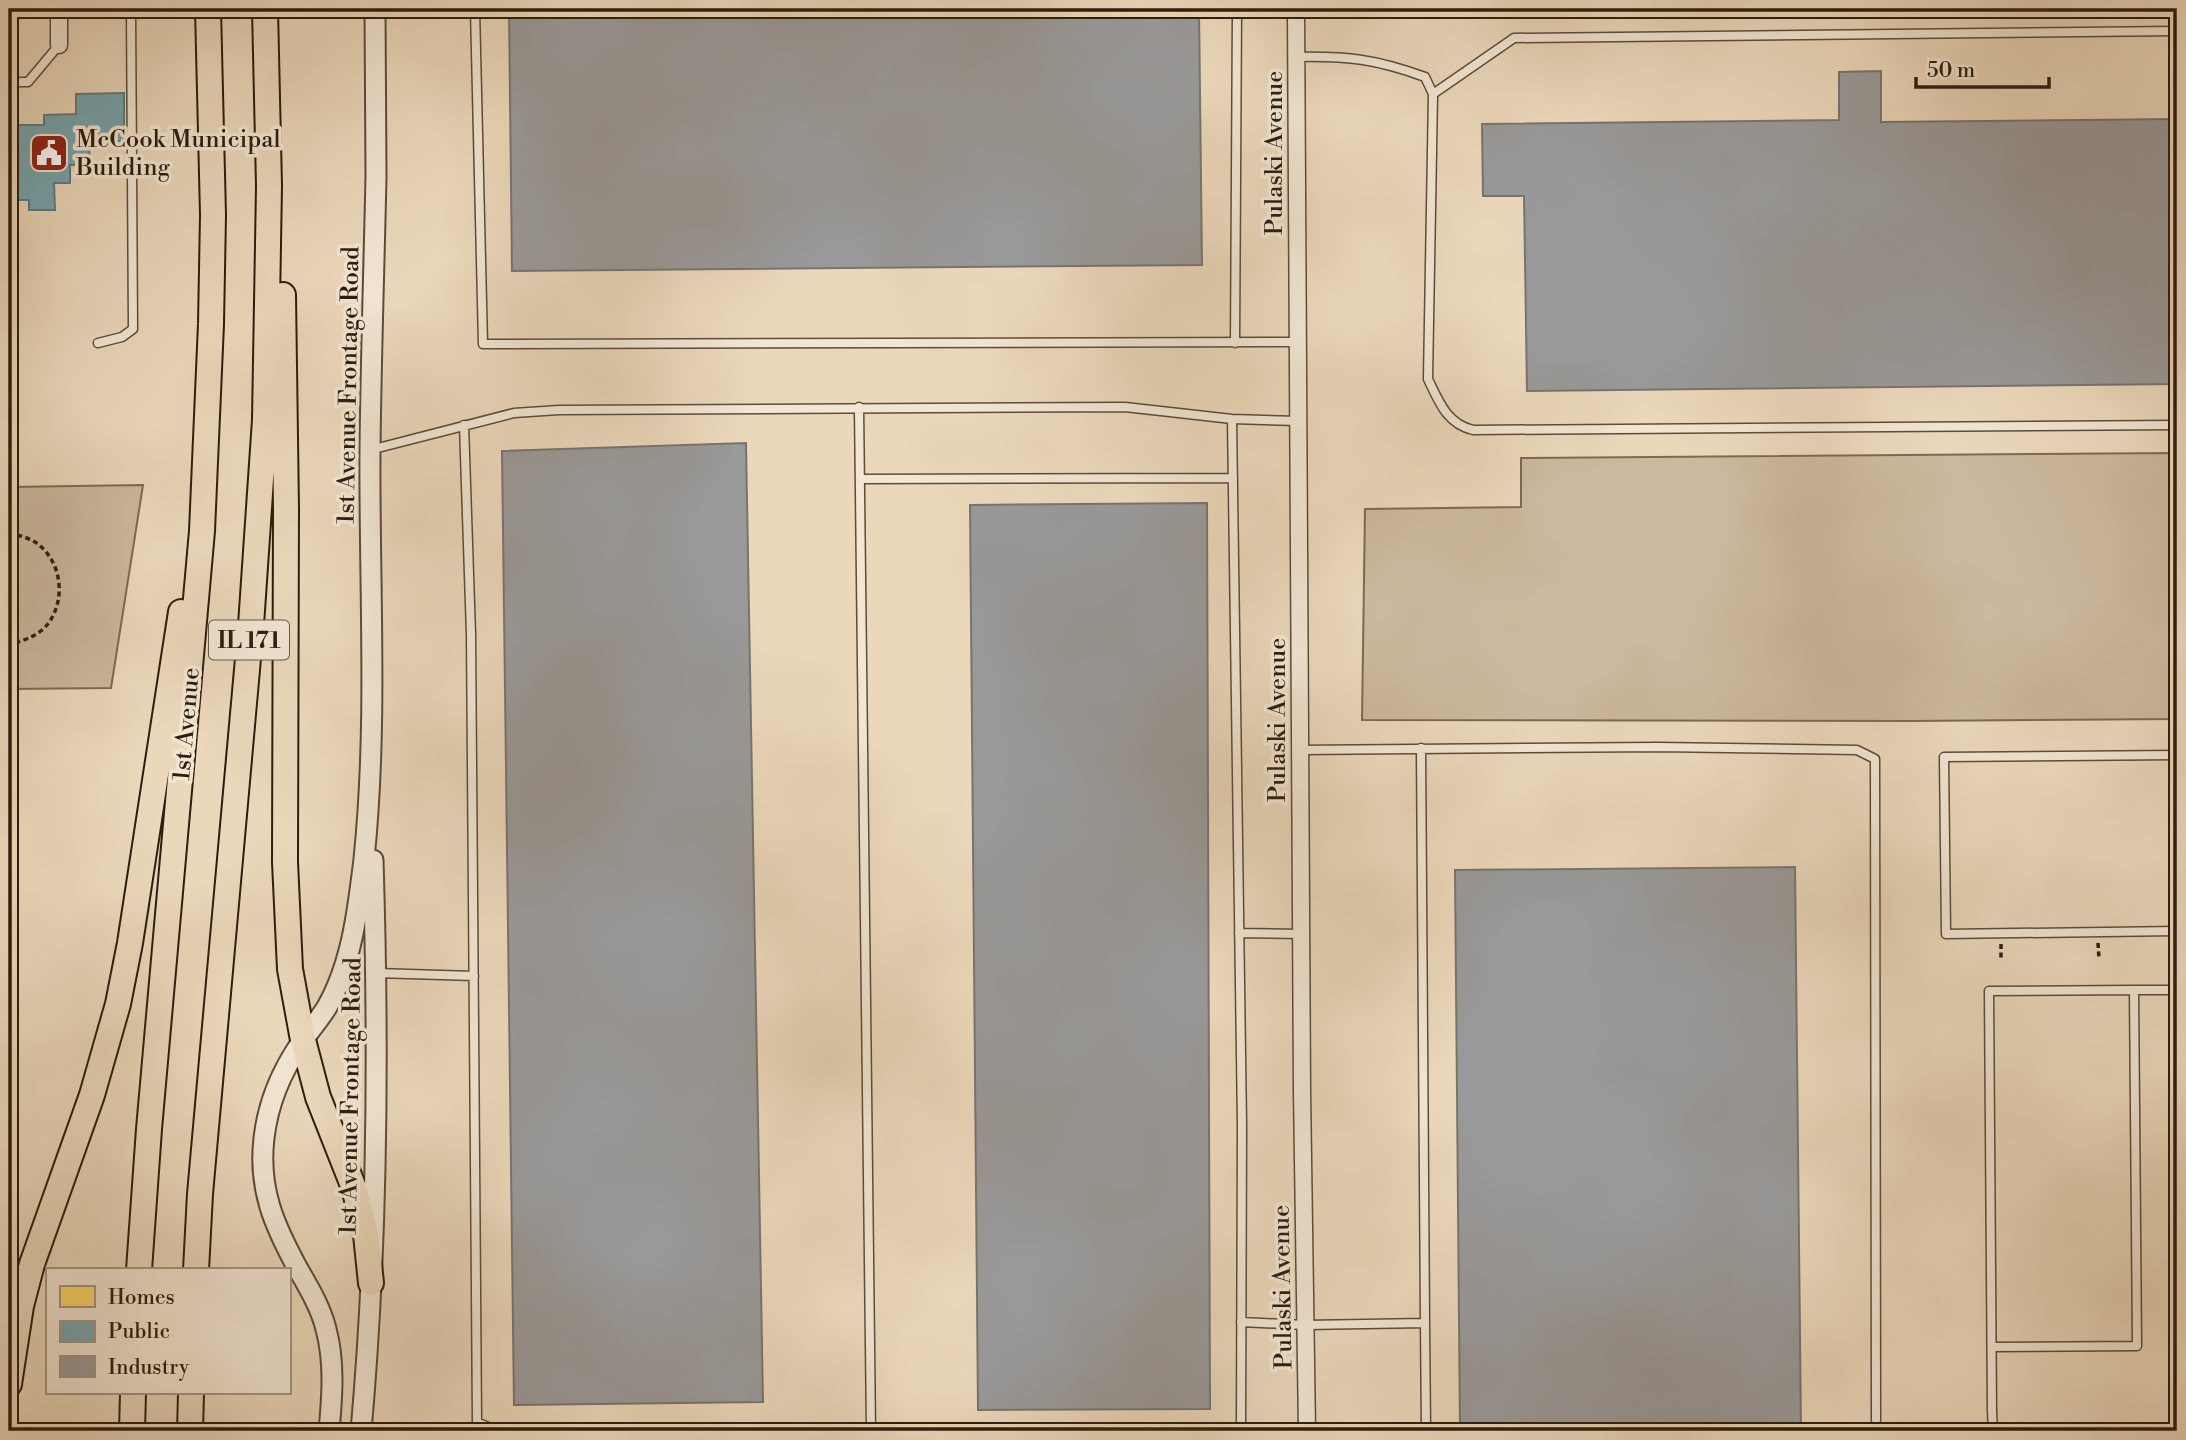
<svg xmlns="http://www.w3.org/2000/svg" width="2186" height="1440" font-family="'Libre Bodoni',serif">
  <style>
    .green { fill: #cbb89e; stroke: #7c6a56; stroke-width: 2 }
    .homes { fill: #ffd966; stroke: #c0a14c; stroke-width: 2 }
    .public { fill: #76a5af; stroke: #607c7f; stroke-width: 2 }
    .industry { fill: #999; stroke: #787470; stroke-width: 2 }
    .lines { fill: none; stroke-linecap: round; stroke-linejoin: round }
    .service-casing { stroke: #5c4c3a; stroke-width: 11 }
    .minor-casing { stroke: #5c4c3a; stroke-width: 19 }
    .tertiary-casing { stroke: #5c4c3a; stroke-width: 23 }
    .primary-casing { stroke: #2c1d0f; stroke-width: 28 }
    .path { stroke: #2c1d0f; stroke-width: 3.5; stroke-dasharray: 5 3.5; stroke-linecap: butt }
    .service { stroke: #f2e6d3; stroke-width: 8 }
    .minor { stroke: #f2e6d3; stroke-width: 16 }
    .tertiary { stroke: #f2e6d3; stroke-width: 19 }
    .primary { stroke: #ebd8bb; stroke-width: 24 }
    .labels { text-anchor: middle; stroke-width: 7; stroke-linejoin: round; paint-order: stroke }
    .shield { fill: #f2e6d3; stroke: #67594a; stroke-width: 2 }
    .shield-label { font-size: 23px; font-weight: bold; fill: #2c1d0f }
    .poi-label { font-size: 24px; fill: #2c1d0f; stroke: #f2e6d3; text-anchor: start }
    .street-label { font-size: 24px; fill: #2c1d0f; stroke: #f2e6d3 }
  </style>
  <rect width="100%" height="100%" fill="#ebd8bb"/>
  <filter id="stains"><feTurbulence type="fractalNoise" baseFrequency=".00286" numOctaves="4"/><feColorMatrix values="0 0 0 0 .2 0 0 0 0 .09 0 0 0 0 .02 0 0 0 .5 -.17"/></filter>
  <radialGradient id="worn" r=".72"><stop offset=".6" stop-color="#630" stop-opacity="0"/><stop offset="1" stop-color="#630" stop-opacity=".3"/></radialGradient>
  <path class="green" d="M2177,453V719L1910,721L1362,720L1365,509L1521,507V458Z
    M143,485L111,688L9,689V487Z"/>
  <path class="homes" d="M9,9H15V28H9Z"/>
  <path class="public" d="M124,93V141L89,142L90,165H70V183H54L55,210H29V200H9V125H44V115L76,114V94Z"/>
  <path class="industry" d="M509,9H1199L1202,265L512,271Z
    M1881,71V122L2177,119V384L1527,391L1524,196H1483L1482,124L1839,120V72Z
    M746,443L763,1402L514,1405L502,451Z
    M1207,503L1210,1409L978,1410L970,505Z
    M1795,867L1801,1431H1460L1455,870Z"/>
  <g class="lines">
    <defs>
      <path id="service" d="M475,9L483,344L1298,342
        M1296,57C1348,56 1376,59 1425,77L1433,94L1428,379C1439,402 1447,424 1473,430L2177,425
        M9,82H28L59,45
        M1433,94L1514,38L2177,31
        M98,343L122,337L133,329L131,9
        M1235,343L1237,9
        M859,407L871,1431
        M1232,419L1242,1125L1241,1429L1235,1431
        M464,425L471,634L477,1422L497,1431
        M370,450L514,413L559,410L1125,407L1232,419L1298,421
        M860,479L1233,478
        M1421,748L1425,1323
        M1300,750L1658,747L1857,750L1875,759L1876,1420
        M2177,755L1944,757L1946,934L2177,931
        M1239,933L1301,934
        M376,973L474,976
        M2134,990H2177
        M1241,1322L1305,1325L1425,1323L1426,1431
        M1992,1347L2137,1346L2134,990L1989,991L1992,1411L1993,1431"/>
      <path id="minor" d="M59,9V45
        M1296,9L1302,1091L1307,1431"/>
      <path id="tertiary" d="M329,1431C332,1398 335,1362 326,1329C321,1308 309,1288 298,1269C274,1225 258,1189 264,1138C268,1103 281,1072 301,1043C309,1031 319,1020 327,1007C352,963 358,909 364,859C378,723 369,585 370,449C371,358 374,268 376,177C376,121 375,65 375,9
        M361,1431C378,1241 379,1051 373,860"/>
      <path id="primary" d="M283,295L286,509L285,862L290,969L303,1040L318,1097L354,1188L366,1235L371,1283
        M139,1270L149,1129L202,531L211,324L213,215L208,9
        M196,1270L200,1194L251,625L265,420L269,186L265,9
        M9,1384L21,1306L32,1264L92,1095L118,1004L130,943L181,612
        M132,1431L133,1393
        M190,1431L191,1393"/>
    </defs>
    <use href="#service" class="service-casing"/>
    <use href="#minor" class="minor-casing"/>
    <use href="#tertiary" class="tertiary-casing"/>
    <use href="#primary" class="primary-casing"/>
    <path class="path" d="M9,533C17,535 27,537 35,542C62,560 67,600 47,625C38,636 22,641 9,645
      M2098,943L2099,959
      M2001,944V959"/>
    <use href="#service" class="service"/>
    <use href="#minor" class="minor"/>
    <use href="#tertiary" class="tertiary"/>
    <use href="#primary" class="primary"/>
  </g>
  <defs>
    <symbol id="civic-square" viewBox="-11 -11 22 22"><rect x="-9" y="-9" width="18" height="18" rx="4" fill="#8f2418" stroke="#f2e6d3"/><path d="M-.6-6.5H3V-4.5H.6V-3L4-1V1h2V6H-6V1h2V-1L-.6-3ZM-1.2 2.5V6h2.4V2.5Z" fill="#fff"/></symbol>
  </defs>
  <g fill-rule="evenodd">
    <use href="#civic-square" x="27" y="131" width="44" height="44"/>
  </g>
  <g class="labels">
    <rect class="shield" x="209" y="620.5" width="80" height="39" rx="5"/>
    <g class="shield-label">
      <text x="249" y="648">IL 171</text>
    </g>
    <g class="poi-label">
      <text x="76" y="147">McCook Municipal<tspan x="76" dy="28">Building</tspan></text>
    </g>
    <g class="street-label">
      <text transform="translate(1274 153) rotate(-90)" y="8">Pulaski Avenue</text>
      <text transform="translate(348 385) rotate(-89)" y="8">1st Avenue Frontage Road</text>
      <text transform="translate(1277 720) rotate(-90)" y="8">Pulaski Avenue</text>
      <text transform="translate(186 724) rotate(-85)" y="8">1st Avenue</text>
      <text transform="translate(350 1096) rotate(-89)" y="8">1st Avenue Frontage Road</text>
      <text transform="translate(1282 1287) rotate(-91)" y="8">Pulaski Avenue</text>
    </g>
  </g>
  <rect width="2186" height="1440" fill="none" stroke="#ebd8bb" stroke-width="35"/>
  <rect x="10" y="10" width="2165" height="1419" fill="none" stroke="#2c1d0f" stroke-width="3.5"/>
  <rect x="18" y="18" width="2151" height="1405" fill="none" stroke="#2c1d0f" stroke-width="2"/>
  <rect x="46" y="1268" width="245" height="126" fill="#f2e6d3" stroke="#a39685" stroke-width="2"/>
  <rect x="60" y="1286" width="35" height="21" fill="#ffd966" stroke="#a39685" stroke-width="2"/>
  <text x="108" y="1304" font-size="21" fill="#2c1d0f">Homes</text>
  <rect x="60" y="1321" width="35" height="21" fill="#76a5af" stroke="#a39685" stroke-width="2"/>
  <text x="108" y="1338" font-size="21" fill="#2c1d0f">Public</text>
  <rect x="60" y="1356" width="35" height="21" fill="#999999" stroke="#a39685" stroke-width="2"/>
  <text x="108" y="1374" font-size="21" fill="#2c1d0f">Industry</text>
  <path d="M1916 77v10h133v-10" fill="none" stroke="#2c1d0f" stroke-width="3.5"/>
  <text x="1927" y="77" font-size="21" fill="#2c1d0f" stroke="#f2e6d3" stroke-width="5" paint-order="stroke">50 m</text>
  <rect width="100%" height="100%" filter="url(#stains)"/>
  <rect width="100%" height="100%" fill="url(#worn)"/>
</svg>
